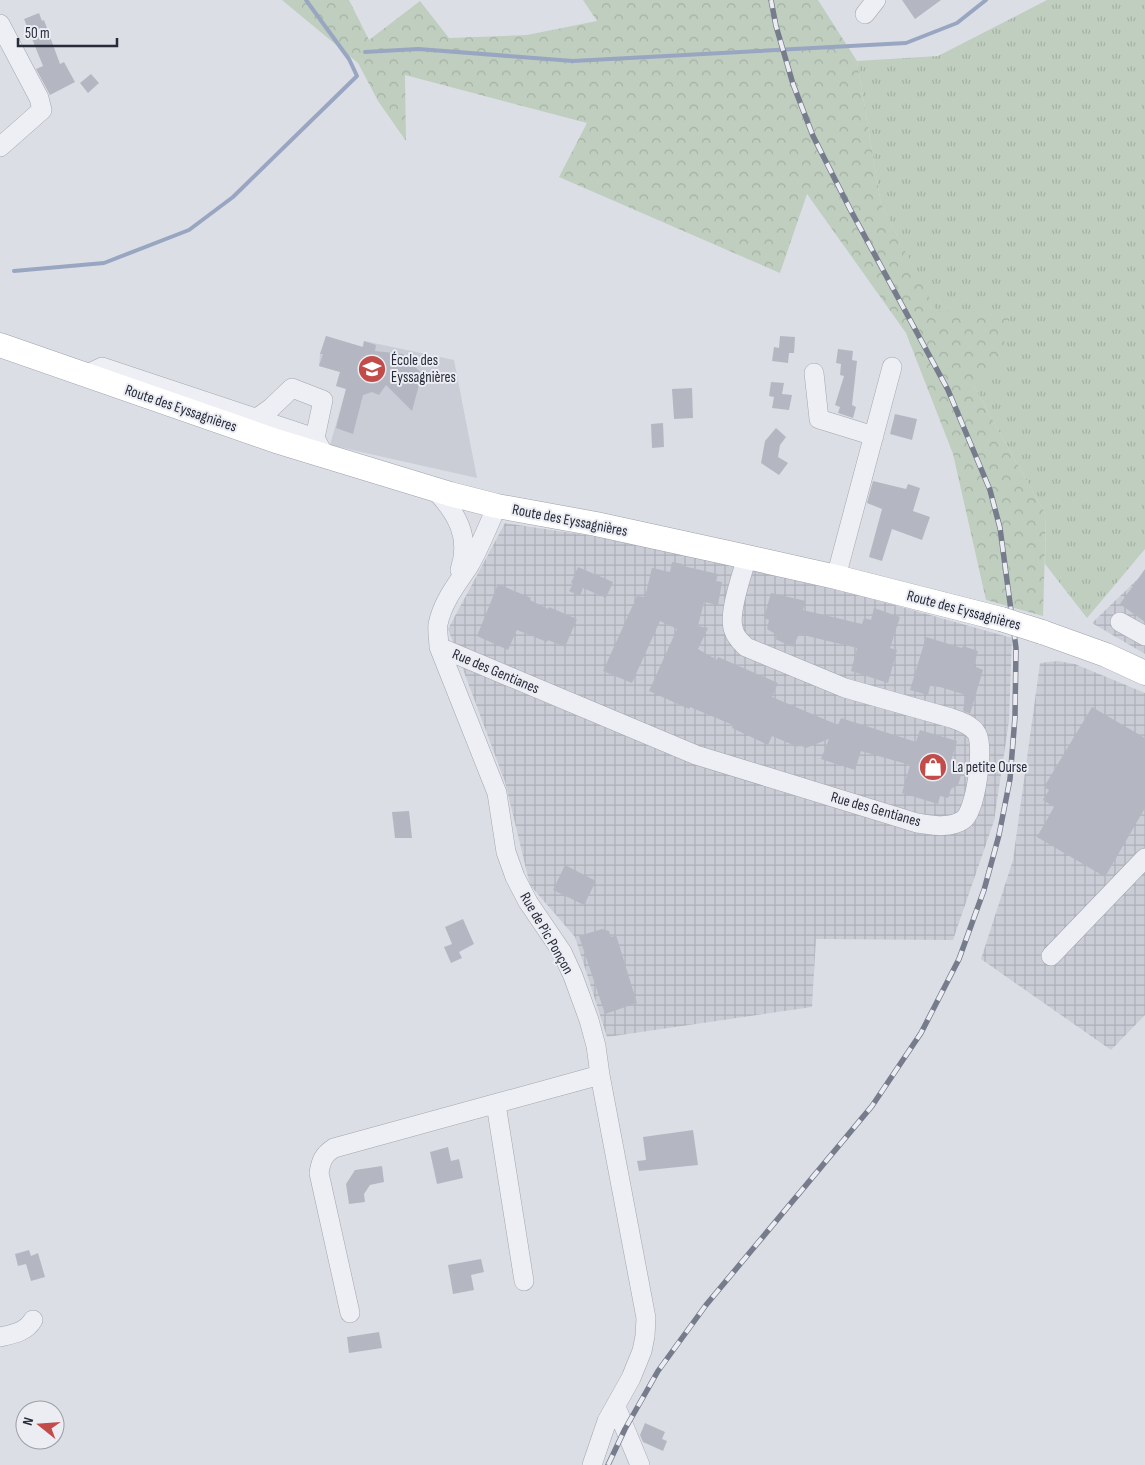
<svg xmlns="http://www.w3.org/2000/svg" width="1145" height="1465" font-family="'Sofia Sans Condensed',sans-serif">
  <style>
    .built { fill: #cacdd6 }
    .industrial { fill: url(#industrial-grid) }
    .grass { fill: url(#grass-tufts) }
    .forest { fill: url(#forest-crowns) }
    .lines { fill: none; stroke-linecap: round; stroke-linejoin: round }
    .stream { stroke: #99a6c2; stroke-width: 4 }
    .building { fill: #b4b7c1 }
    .minor-casing { stroke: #a2a5ae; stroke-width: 20 }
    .major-casing { stroke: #9ca1af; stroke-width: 25 }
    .minor { stroke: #eeeff4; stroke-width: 19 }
    .major { stroke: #fff; stroke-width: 24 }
    .rail-casing { stroke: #777c8d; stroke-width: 5.5 }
    .rail { stroke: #ebedf3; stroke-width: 4; stroke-dasharray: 11; stroke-linecap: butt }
    .major-bridge-casing { stroke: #9ca1af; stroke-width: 25; stroke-linecap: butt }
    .major-bridge { stroke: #fff; stroke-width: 24 }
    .labels { text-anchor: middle; stroke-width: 4; stroke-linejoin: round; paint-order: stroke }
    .poi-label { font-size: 15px; fill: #272b3a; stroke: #ebedf3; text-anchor: start }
    .street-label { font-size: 15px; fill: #272b3a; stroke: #ebedf3 }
  </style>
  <defs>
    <pattern id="industrial-grid" width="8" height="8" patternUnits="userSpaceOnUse" patternTransform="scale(1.25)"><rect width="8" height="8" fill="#cacdd6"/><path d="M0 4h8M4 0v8" fill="none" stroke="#aeb0b8"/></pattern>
    <pattern id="grass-tufts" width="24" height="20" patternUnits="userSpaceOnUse" patternTransform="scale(1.25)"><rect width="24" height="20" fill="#bfcebe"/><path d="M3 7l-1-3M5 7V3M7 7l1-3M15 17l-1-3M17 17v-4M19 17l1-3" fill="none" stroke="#a4b1a4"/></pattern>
    <pattern id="forest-crowns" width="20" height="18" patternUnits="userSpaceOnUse" patternTransform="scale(1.25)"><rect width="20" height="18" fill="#bfcebe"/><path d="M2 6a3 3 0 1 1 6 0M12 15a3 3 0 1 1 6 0" fill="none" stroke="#a4b1a4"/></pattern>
  </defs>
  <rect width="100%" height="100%" fill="#dcdee5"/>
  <path class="built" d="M326,336L359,346L357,350L361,351L364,341L454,360L477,478L330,445L346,389L336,386L340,372L319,366L320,354Z"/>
  <path class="industrial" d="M505,523L612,539L730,565L866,597L1012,638L1009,721L994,821L953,940L816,939L812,1007L607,1037L575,937L530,885L505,782L448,629Z
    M1145,572V654L1092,623Z
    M1058,661L1075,664L1145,693V1015L1111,1050L981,959L1013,860L1040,663Z"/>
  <path class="grass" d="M1047,0H1145V549L1087,618L1045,564L1046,515L973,385L881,204L857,61L938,56Z"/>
  <path class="forest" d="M282,0H349L369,40L420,1L449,38L527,35L597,21L583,0H818L857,61L881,204L936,311L1010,313L1003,349L995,372L973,385L1046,515L1043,616L986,600L953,454L906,333L807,194L780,273L559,177L587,123L405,75L406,141L378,101L358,63Z"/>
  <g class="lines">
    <path class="stream" d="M365,52L418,49L573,61L906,43L957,23L986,0
      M14,271L104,263L189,230L233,197L357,76L349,59L306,0"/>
  </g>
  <path class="building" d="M902,0H941L915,19Z
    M39,13L42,21L44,20L60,64L64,62L75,82L50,95L36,69L43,66L24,19Z
    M91,74L99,83L88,93L80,83Z
    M326,336L363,347L364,341L376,345L375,351L403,354L422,374L412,411L386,385L379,395L372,392L363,395L353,434L336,428L346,389L336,386L340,372L319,366L323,354H320Z
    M780,336L795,337L794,353H789L788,363L772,361L774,347L779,348Z
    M838,349L853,351L852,360L857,361L852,405L856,407L853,418L838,413L840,407L835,405L844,376L840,375L841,364L836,363Z
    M771,382L784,383L782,394L792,395L789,410L772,408L774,397L769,396Z
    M692,388L693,418L674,419L672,389Z
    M895,414L917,419L912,440L890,434Z
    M663,423L664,447L652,448L651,424Z
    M776,428L786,437L780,445L778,457L788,463L779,475L761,463L765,441Z
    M873,481L906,489L908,484L920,488L913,511L930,517L922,540L892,529L882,561L869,557L882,509L867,503Z
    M672,562L683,564V566L718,574L716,581L722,582L718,605L704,602L698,626L708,628L698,649L717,660L718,657L778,683L772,697L838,725L841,718L916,742L920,730L957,741L950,764L963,769L958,785L951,789L948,798L940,796L938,804L902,793L910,765L861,751L855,770L821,759L829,739L806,748L799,745L798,747L772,736L768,745L732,728L733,725L690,707L689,709L649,691L677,629L660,621L632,683L603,671L637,596L645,597L652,568L670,572Z
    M578,567L613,582L606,598L583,588L580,596L569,591L573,584L571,583Z
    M1145,569V622L1120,604Z
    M498,584L531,598L530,600L548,609L549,607L577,619L565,647L548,640L547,642L517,630L508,650L477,636Z
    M771,593L806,601L803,610L862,624L864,618L871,620L874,608L900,617L890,648L897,650L888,683L851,671L857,648L799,634L793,647L775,639L777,635L767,629L769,620L764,618Z
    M926,637L962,648L963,646L978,651L974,666L983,670L970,714L963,710L966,695L940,687L930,686L928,695L910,690Z
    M1092,707L1145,738V808L1105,877L1037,837L1054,807L1043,800L1049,790L1044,787Z
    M409,811L412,838H395L392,812Z
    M565,865L596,881L584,905L553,890Z
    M463,919L474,944L459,952L462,958L451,963L444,947L452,944L445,927Z
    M602,929L609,931L611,937L616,935L637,1003L605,1014L579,936Z
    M693,1130L698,1165L639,1171L637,1161L646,1160L643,1137Z
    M448,1147L451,1161L459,1159L463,1178L437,1184L430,1152Z
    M382,1166L384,1182L370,1185L364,1194L365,1202L349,1204L346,1184L355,1170Z
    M29,1250L31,1256L38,1253L45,1277L31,1281L26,1264L18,1266L15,1254Z
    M481,1259L484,1272L471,1275L474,1290L453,1294L448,1265Z
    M379,1332L382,1348L349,1353L347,1337Z
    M645,1423L665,1432L662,1439L667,1441L663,1451L643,1442L640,1435Z"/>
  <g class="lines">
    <defs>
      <path id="minor" d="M865,14L876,0
        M0,24L39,98L42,110L0,147
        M814,373L819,419L874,436
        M85,375L102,367L315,438
        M250,423L271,408L292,388L323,400L315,438L321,449
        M434,489C457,513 471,537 460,570
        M497,506C488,526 480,547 469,566C457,584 443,601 438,624C437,631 439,640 439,647L497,793L506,852L515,877L528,902L562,952L573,976L589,1020L596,1046L600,1075L646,1318L645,1336L642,1351L631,1378L607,1421L592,1465
        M836,577L892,367
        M1120,622L1145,636
        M439,647L696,755L917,823C932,825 949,829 963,820C976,811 984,748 977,734C972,725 960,721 951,718L845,688L746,647C741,642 736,638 734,631C727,615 742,575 747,557
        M1051,956L1145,858
        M496,1104L524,1281
        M350,1313L319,1173C321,1161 323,1155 334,1148L600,1075
        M0,1337C13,1334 26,1332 33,1320
        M616,1407L640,1465"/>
      <path id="major" d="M0,345L276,441L450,494L497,506L596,524L747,557L836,577L1001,619
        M1042,632L1106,655L1145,673"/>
    </defs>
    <use href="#minor" class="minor-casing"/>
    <use href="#major" class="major-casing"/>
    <use href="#minor" class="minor"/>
    <use href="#major" class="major"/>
    <defs>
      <path id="rail" d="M608,1465L625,1429L658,1371L706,1305L872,1106L921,1033L959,959L984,890L999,835L1010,779L1015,717L1016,648L1000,528L990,490L948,390L850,209L813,136L793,84L776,26L771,0"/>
    </defs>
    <use href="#rail" class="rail-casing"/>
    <use href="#rail" class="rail"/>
    <defs>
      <path id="major-bridge" d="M1001,619L1042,632"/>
    </defs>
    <use href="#major-bridge" class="major-bridge-casing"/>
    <use href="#major-bridge" class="major-bridge"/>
  </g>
  <defs>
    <symbol id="school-disc" viewBox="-11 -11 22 22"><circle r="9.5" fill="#c14c49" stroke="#ebedf3"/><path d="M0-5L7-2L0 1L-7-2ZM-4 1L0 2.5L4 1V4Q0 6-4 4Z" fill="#fff"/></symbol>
    <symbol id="shop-disc" viewBox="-11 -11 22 22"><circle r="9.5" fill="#c14c49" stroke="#ebedf3"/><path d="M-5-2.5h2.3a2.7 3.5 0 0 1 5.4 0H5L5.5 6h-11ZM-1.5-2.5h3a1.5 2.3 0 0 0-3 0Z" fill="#fff"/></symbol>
  </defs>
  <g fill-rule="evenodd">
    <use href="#school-disc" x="356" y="353" width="32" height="32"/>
    <use href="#shop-disc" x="917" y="751" width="32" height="32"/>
  </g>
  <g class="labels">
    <g class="poi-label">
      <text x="391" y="365">École des<tspan x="391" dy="17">Eyssagnières</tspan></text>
      <text x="952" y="772">La petite Ourse</text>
    </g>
    <g class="street-label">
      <text transform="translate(181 408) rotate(19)" y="5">Route des Eyssagnières</text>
      <text transform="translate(570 520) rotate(11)" y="5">Route des Eyssagnières</text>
      <text transform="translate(964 610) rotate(15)" y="5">Route des Eyssagnières</text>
      <text transform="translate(496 671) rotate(23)" y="5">Rue des Gentianes</text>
      <text transform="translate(876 809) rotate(16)" y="5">Rue des Gentianes</text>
      <text transform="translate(547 933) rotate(60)" y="5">Rue de Pic Ponçon</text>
    </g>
  </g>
  <g transform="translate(40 1425) rotate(287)"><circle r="24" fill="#ebedf3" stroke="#9d9fa9"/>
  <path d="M0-4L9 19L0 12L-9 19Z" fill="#c14c49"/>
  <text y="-8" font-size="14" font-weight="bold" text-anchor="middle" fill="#272b3a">N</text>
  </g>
  <path d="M18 38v8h99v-8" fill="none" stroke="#272b3a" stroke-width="2.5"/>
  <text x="25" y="38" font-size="15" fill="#272b3a" stroke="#ebedf3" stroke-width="4" paint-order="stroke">50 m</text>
</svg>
